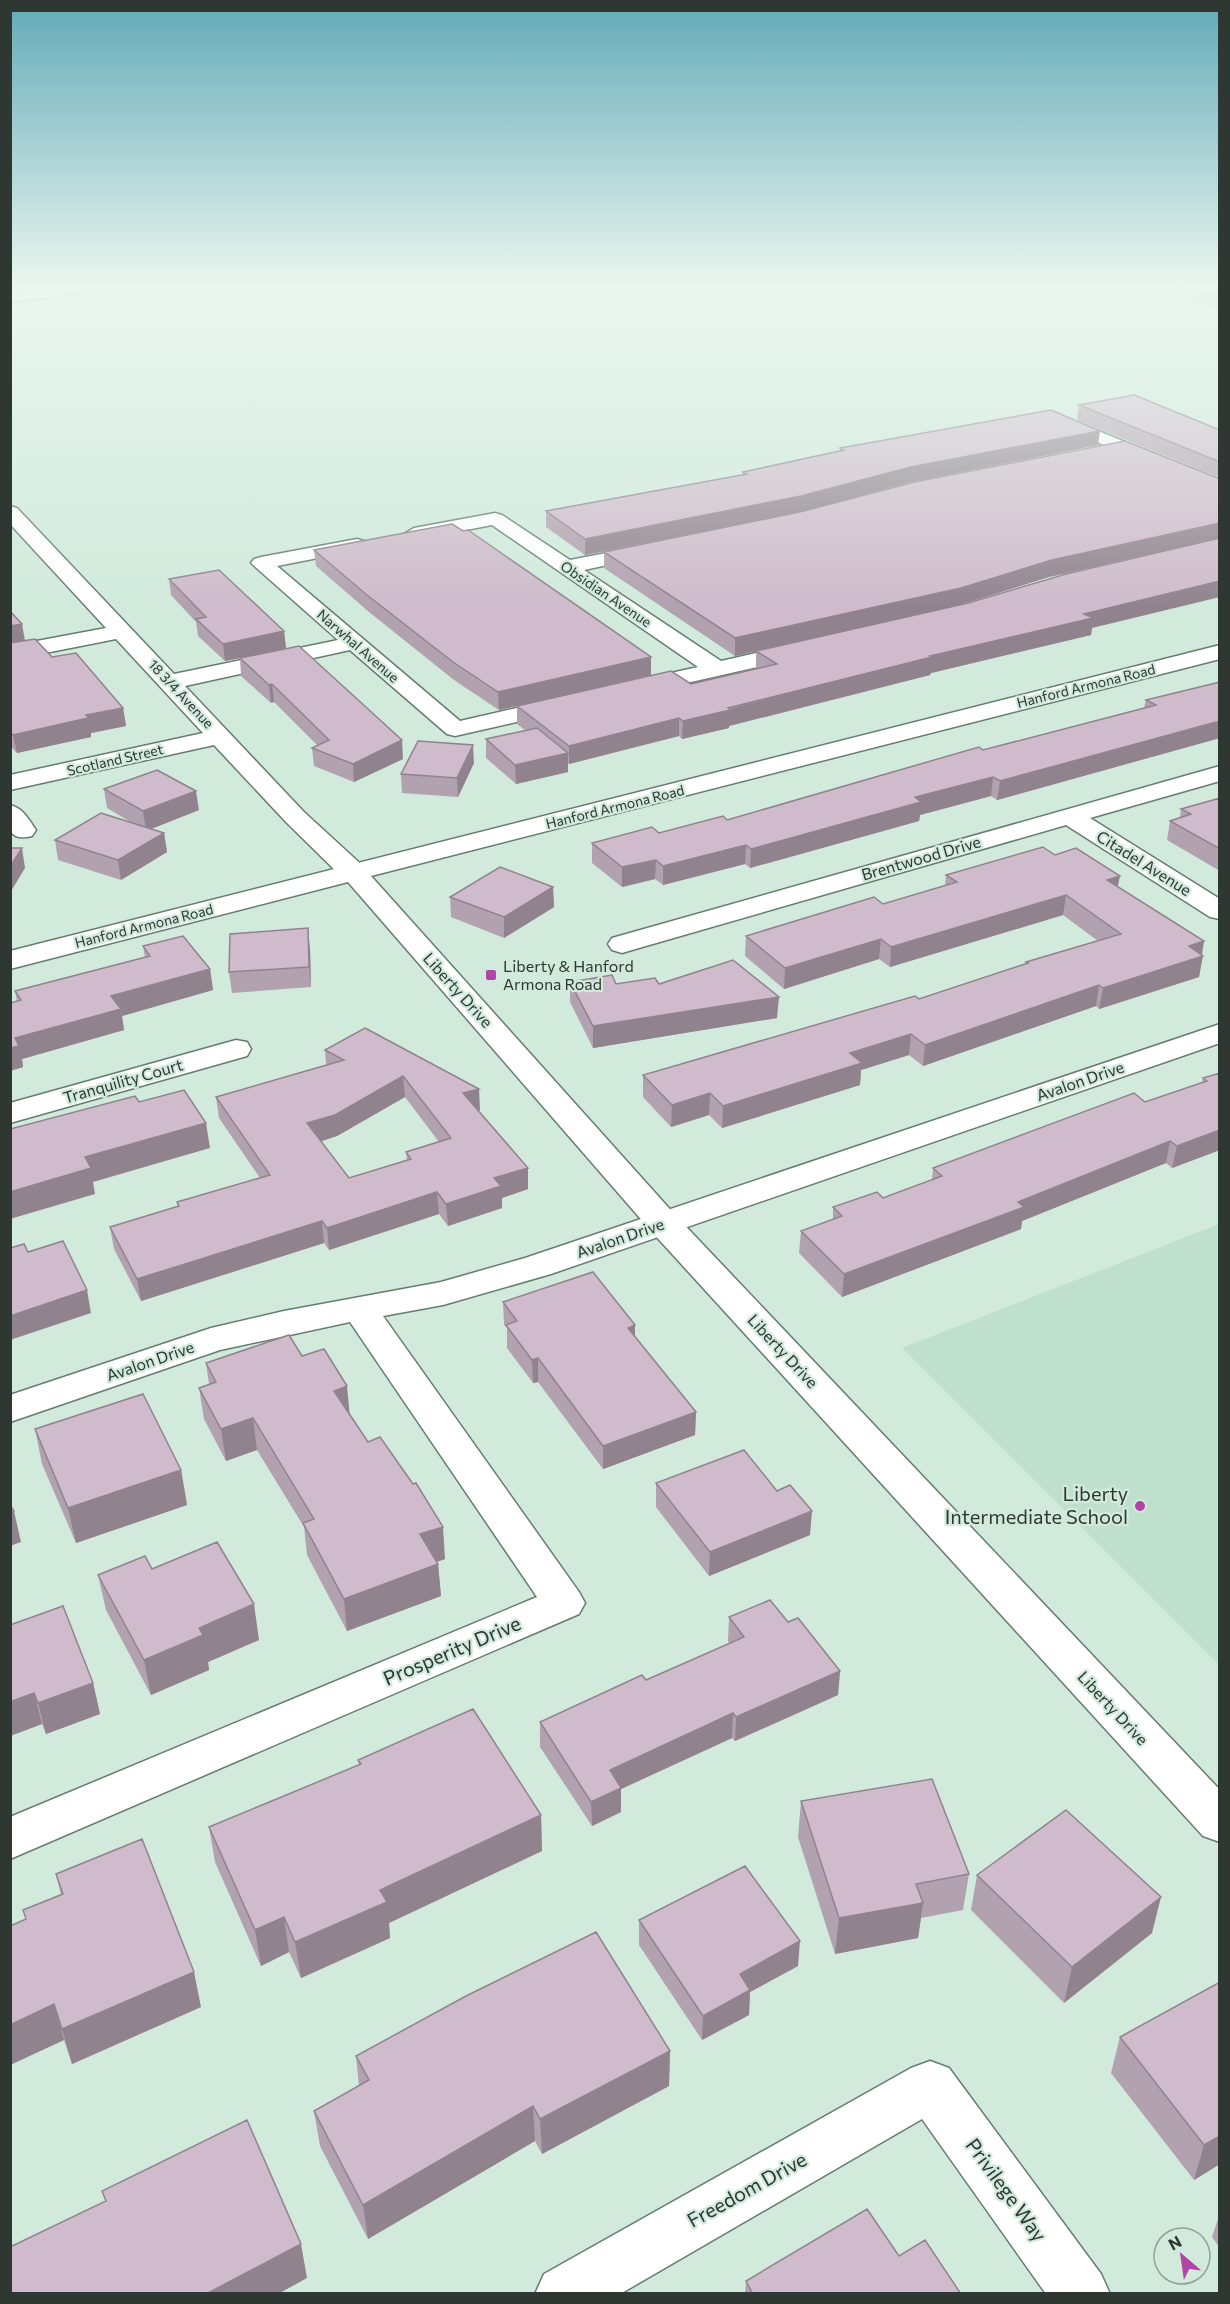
<svg xmlns="http://www.w3.org/2000/svg" width="1230" height="2304" font-family="Commissioner,sans-serif">
  <style>
    .built { fill: #c0e0ce }
    .lines { fill: none; stroke-linecap: round; stroke-linejoin: round }
    .street-casing { stroke: #667c70; stroke-width: 3 }
    .secondary-casing { stroke: #667c70; stroke-width: 3 }
    .street { fill: #fff; fill-rule: evenodd }
    .secondary { fill: #fff; fill-rule: evenodd }
    .wall { fill: #b2a1af; fill-rule: evenodd }
    .shaded-wall { fill: #91838e }
    .building { fill: #cfbbcb; stroke: #91838e; stroke-width: 1.5; fill-rule: evenodd }
    .poi-dot { fill: #af45a6; stroke: #d1eadc; stroke-width: 2 }
    .labels { text-anchor: middle; stroke-width: 4.5; stroke-linejoin: round; paint-order: stroke }
    .far-street-label { font-size: 14px; fill: #2e3732; stroke: #d1eadc }
    .street-label { font-size: 16px; fill: #2e3732; stroke: #d1eadc }
    .poi-label { font-size: 16px; fill: #2e3732; stroke: #d1eadc; text-anchor: start }
    .near-poi-label { font-size: 20px; fill: #2e3732; stroke: #d1eadc; text-anchor: end }
    .near-street-label { font-size: 20px; fill: #2e3732; stroke: #d1eadc }
  </style>
  <rect width="100%" height="100%" fill="#d1eadc"/>
  <path class="built" d="M1219,1224V1665L902,1348Z"/>
  <g class="lines">
    <defs>
      <path id="street" d="M73,286H112L105,290L10,302V294Z
        M1057,414L1220,481V493L1051,423L1048,419L1051,415Z
        M10,506L17,508L174,674L338,640L251,563L254,559L261,557L357,539L364,541L367,545L364,549L277,566L460,721L561,698L569,700L573,705L569,710L455,736L447,734L350,650L185,686L304,812L364,867L367,873L364,879L354,881L344,879L286,822L214,745L10,790V775L203,733L116,639L10,660V646L106,628L10,524Z
        M495,513L502,515L570,560L647,545L654,547L657,551L654,555L584,570L721,661L801,643L809,645L812,650L809,655L801,657L638,694L630,692L627,687L630,682L698,667L492,525L414,540L404,534L414,528Z
        M1220,766V781L1090,818L1220,899V919L1210,917L1066,825L632,950L622,953L612,950L608,944L612,938Z
        M10,805C23,808 29,820 36,830L32,836C5,842 10,825 10,805Z
        M1220,1024V1043L551,1274L443,1305L383,1316L579,1592L585,1603L579,1614L10,1859V1817L537,1597L350,1322L220,1350L10,1422V1395L211,1328L284,1311L441,1282L525,1258Z
        M236,1040L247,1042L251,1049L247,1056L10,1123V1103Z
        M930,2061L949,2068L1101,2274L1110,2294H1046L922,2119L620,2294H535L544,2274L911,2068Z"/>
      <path id="secondary" d="M1220,645V659L371,876L676,1216L1220,1790V1842L1203,1836L652,1232L348,882L10,969V951Z"/>
    </defs>
    <use href="#street" class="street-casing"/>
    <use href="#secondary" class="secondary-casing"/>
    <use href="#street" class="street"/>
    <use href="#secondary" class="secondary"/>
  </g>
  <path class="wall" d="M1129,286H1220V308Z
    M1079,405L1220,430V478L1077,420Z
    M1098,445L910,482L800,512L585,555L546,527V511L743,475V472L840,451V448Z
    M1220,538L1049,577L959,605L735,656L604,568V552Z
    M314,550L651,657V675L499,710L454,680L369,612L316,566Z
    M169,579L284,631L286,648L403,759L354,782L314,766L312,748L317,745L274,702L271,703L241,676L240,658L275,651L225,661L198,636L196,622L171,595Z
    M10,611L25,641L52,657L123,708L126,726L91,733V737L17,753L12,748H10Z
    M1092,628L1091,635L931,673L930,675L729,726V728L682,739L679,736L569,764L568,763V772L516,784L486,758V739L525,730L517,724V706L691,684L756,669V651Z
    M1220,682V738L997,800L991,796L920,815L919,821L750,868L745,864L663,885L655,879L622,887L592,863V843L659,833L727,820L983,750L1144,708L1146,700Z
    M474,763L458,797L402,793L401,774Z
    M104,789L199,810L151,829L164,833L167,852L121,880L58,860L55,840L132,823L107,808Z
    M1220,798V871L1167,840L1170,821L1180,818L1181,809Z
    M1055,855L1118,887L1204,941L1199,977L1099,1009L1096,1006L923,1066L909,1055L861,1070L860,1085L722,1128L709,1115L671,1127L643,1097V1075L919,999L1026,964V962L1098,941L1063,915L890,967L879,959L784,989L745,956L746,936L883,904L945,886L946,875Z
    M553,887L554,907L504,938L451,917L450,897Z
    M143,946L210,969L213,990L122,1016L124,1030L22,1059L23,1067L10,1071L17,1001L15,991L145,957Z
    M310,949L311,987L232,993L229,972Z
    M570,982L616,984H659L777,1018L593,1048L570,1002Z
    M365,1028L480,1110L478,1111L528,1168V1189L502,1198V1208L448,1226L439,1214L329,1250L324,1243L141,1301L114,1249L110,1227L177,1207V1202L260,1178L219,1118L216,1097L326,1065L325,1050ZM405,1097L439,1142L406,1152L407,1161L349,1178L321,1141L337,1136Z
    M1220,1073V1150L1172,1168L1166,1163L1022,1221L1021,1229L842,1297L799,1253L801,1231L833,1219V1207L883,1198L932,1180L933,1168L1145,1102L1202,1082L1203,1078Z
    M503,1302L635,1325V1337L696,1412L695,1435L603,1469L538,1382L533,1383L507,1348V1328L504,1325Z
    M302,1356L350,1414L445,1559L437,1562L438,1564L441,1596L347,1631L307,1555L304,1527L257,1450L226,1461L204,1419L199,1388L209,1384L206,1363Z
    M35,1429L181,1470L187,1505L76,1543L42,1464Z
    M656,1483L810,1535L709,1576L656,1507Z
    M152,1569L259,1640L208,1662L209,1670L151,1695L106,1610L98,1575Z
    M729,1617L788,1622L840,1671L838,1695L735,1741L732,1738L621,1789V1812L592,1826L540,1747V1722L646,1680L730,1644L728,1641Z
    M10,1625L93,1683L100,1714L46,1734L42,1724L10,1736Z
    M358,1760L541,1815L542,1851L389,1923L390,1938L301,1978L289,1952L261,1966L215,1862L209,1827L359,1765Z
    M801,1801L969,1874L963,1910L921,1918L918,1938L835,1954L798,1837Z
    M56,1874L201,2007L72,2064L64,2040L10,2065V1926L26,1919L61,1895Z
    M977,1875L1152,1933L1064,2003L971,1910Z
    M639,1920L798,1966L750,1992L749,2015L702,2040L639,1945Z
    M1120,2037L1220,2164L1194,2180L1111,2073Z
    M670,2051L669,2086L542,2154L535,2141L368,2239L320,2146L314,2111L359,2086L356,2056Z
    M1220,2213V2248L1212,2237Z
    M899,2256L961,2294H745L746,2281Z"/>
  <path class="shaded-wall" d="M1100,431L1098,445L910,482L800,512L585,555V539L911,467Z
    M1220,523V538L1049,577L959,605L735,656V638L1052,560Z
    M1220,581V597L1092,628L1091,635L931,673L930,675L729,726V728L682,739L683,721L930,656L1084,614Z
    M22,624L25,641L10,644V626Z
    M284,631L286,649L225,661L223,644Z
    M651,657V675L499,710L498,692Z
    M272,684L274,702L271,703L269,685Z
    M123,708L126,726L91,733V737L17,753L13,735L86,715Z
    M679,718V736L569,764V746Z
    M1220,721V738L997,800L1000,781Z
    M402,740L403,759L354,782L353,764Z
    M473,745L474,763L458,797L457,778Z
    M568,753V772L516,784L515,765Z
    M993,777L991,796L920,815L919,821L750,868L751,849L915,797Z
    M196,791L199,810L146,831L143,811Z
    M164,833L167,852L121,880L118,860Z
    M746,845L745,864L663,885V866Z
    M22,848L25,868L10,893V867Z
    M656,860L655,879L622,887V867Z
    M1120,876L1116,895L1107,880Z
    M553,887L554,907L504,938V917Z
    M1066,895L1063,915L890,967L891,947Z
    M308,928L310,949L311,987L309,967Z
    M881,939L879,959L784,989L785,968Z
    M1204,941L1201,957L1203,956L1199,977L1099,1009L1103,988L1189,946Z
    M210,969L213,990L122,1016L124,1030L22,1059L23,1067L10,1071V1048L15,1038L111,996Z
    M1099,985L1096,1006L923,1066L925,1045Z
    M779,997L777,1018L593,1048V1026Z
    M911,1034L909,1055L861,1070L860,1085L722,1128L723,1106L850,1053Z
    M403,1076L405,1097L337,1136L310,1145L307,1123Z
    M479,1089L480,1110L465,1115L463,1093Z
    M710,1093L709,1115L671,1127L672,1105Z
    M206,1123L210,1148L93,1182L95,1194L10,1219V1192L85,1157Z
    M1220,1130V1150L1172,1168L1177,1146Z
    M1170,1141L1166,1163L1022,1221L1021,1229L842,1297L844,1274L1018,1202Z
    M528,1168V1189L502,1198V1208L448,1226L446,1204L494,1178Z
    M437,1192L439,1214L329,1250L327,1228Z
    M322,1221L324,1243L141,1301L137,1279Z
    M87,1290L91,1313L10,1340V1316Z
    M635,1325V1348L628,1328Z
    M538,1358V1382L533,1383L532,1360Z
    M347,1386L350,1418L334,1391Z
    M696,1412L695,1435L603,1469V1446Z
    M253,1418L257,1450L226,1461L221,1429Z
    M181,1470L187,1505L76,1543L68,1508Z
    M14,1511L21,1542L10,1546V1513Z
    M812,1511L810,1535L709,1576L710,1552Z
    M443,1527L445,1559L423,1566L420,1534Z
    M438,1564L441,1596L347,1631L344,1599Z
    M254,1604L259,1640L208,1662L209,1670L151,1695L144,1660L199,1628Z
    M840,1671L838,1695L735,1741L736,1717Z
    M93,1683L100,1714L46,1734L38,1703Z
    M34,1693L42,1724L10,1736V1702Z
    M733,1713L732,1738L621,1789V1812L592,1826L591,1802L610,1770Z
    M541,1815L542,1851L389,1923L390,1938L301,1978L295,1942L380,1890Z
    M1161,1897L1152,1933L1064,2003L1072,1967Z
    M923,1903L918,1938L835,1954L839,1918Z
    M284,1917L289,1952L261,1966L255,1930Z
    M800,1941L798,1966L750,1992L749,2015L702,2040L703,2016L740,1974Z
    M194,1972L201,2007L72,2064L62,2029Z
    M54,2004L64,2040L10,2065V2025Z
    M670,2051L669,2086L542,2154L540,2119Z
    M533,2106L535,2141L368,2239L363,2205Z
    M1220,2136V2164L1194,2180L1204,2145Z
    M301,2244L307,2278L278,2294H206Z"/>
  <path class="building" d="M1177,286H1220V296Z
    M1134,395L1220,430V462L1079,405Z
    M1051,410L1100,431L911,467L801,496L585,539L546,511L747,474L743,472L844,450L840,448Z
    M1125,441L1220,479V523L1052,560L961,588L735,638L604,552L804,511L914,482Z
    M452,524L463,531L468,530L651,657L498,692L453,662L367,595L314,550Z
    M1220,538V581L1084,614L1093,618L930,656L932,657L728,708L730,710L683,721L679,718L569,746L517,706L671,671L691,684L777,664L756,651L968,603L1066,574Z
    M219,570L284,631L223,644L196,619L206,617L169,579Z
    M10,611L22,624L10,626Z
    M35,639L52,657L76,653L123,708L86,715L88,718L13,735L10,731V643Z
    M299,646L402,740L353,764L312,748L329,740L272,684L269,685L240,658Z
    M1220,682V721L1000,781L993,777L915,797L921,802L751,849L746,845L663,866L656,860L622,867L592,843L652,827L659,833L723,816L727,820L979,747L983,750L1156,705L1146,700Z
    M537,728L568,753L515,765L486,739Z
    M418,741L473,745L457,778L401,774Z
    M157,770L196,791L143,811L104,789Z
    M1220,798V849L1170,821L1191,814L1181,809Z
    M101,813L164,833L118,860L55,840Z
    M1043,847L1055,855L1076,848L1120,876L1107,880L1204,941L1189,946L1203,956L1103,988L1099,985L925,1045L911,1034L850,1053L862,1063L723,1106L710,1093L672,1105L643,1075L915,996L919,999L1028,963L1026,962L1121,934L1066,895L891,947L881,939L785,968L746,936L874,897L883,904L957,882L946,875Z
    M10,848H22L10,867Z
    M500,867L553,887L504,917L450,897Z
    M308,928L309,967L229,972L230,934Z
    M183,936L210,969L111,996L121,1009L15,1038L19,1046L10,1048V1003L21,1000L15,991L150,956L143,946Z
    M733,960L779,997L593,1026L570,982L612,975L616,984L655,978L659,984Z
    M365,1028L479,1089L463,1093L528,1168L494,1178L501,1186L446,1204L437,1192L327,1228L322,1221L137,1279L110,1227L179,1206L177,1202L270,1175L216,1097L344,1060L325,1050ZM403,1076L451,1138L406,1152L411,1159L349,1178L307,1123L335,1115Z
    M1220,1073V1130L1177,1146L1170,1141L1018,1202L1024,1207L844,1274L801,1231L842,1216L833,1207L877,1192L883,1198L942,1176L933,1168L1134,1093L1145,1102L1207,1081L1203,1078Z
    M184,1090L206,1123L85,1157L91,1168L10,1192V1129L135,1096L139,1102Z
    M63,1241L87,1290L10,1316V1248L24,1244L28,1252Z
    M593,1272L635,1325L628,1328L696,1412L603,1446L538,1358L532,1360L506,1325L517,1321L503,1302Z
    M289,1335L302,1356L324,1349L347,1386L334,1391L368,1442L380,1437L413,1484L416,1483L443,1527L420,1534L438,1564L344,1599L303,1523L314,1519L253,1418L221,1429L199,1388L216,1382L206,1363Z
    M143,1394L181,1470L68,1508L35,1429Z
    M744,1450L777,1491L790,1485L812,1511L710,1552L656,1483Z
    M10,1505L14,1511L10,1513Z
    M217,1542L254,1604L199,1628L203,1635L144,1660L98,1575L145,1556L152,1569Z
    M770,1600L788,1622L798,1618L840,1671L736,1717L733,1713L610,1770L621,1788L591,1802L540,1722L642,1675L646,1680L744,1637L729,1617Z
    M63,1606L93,1683L38,1703L34,1693L10,1702V1625Z
    M473,1709L541,1815L380,1890L387,1902L295,1942L284,1917L255,1930L209,1827L361,1764L358,1760Z
    M932,1779L969,1874L916,1884L923,1903L839,1918L801,1801Z
    M1066,1810L1161,1897L1072,1967L977,1875Z
    M142,1839L194,1972L62,2029L54,2004L10,2025V1926L26,1919L23,1910L63,1894L56,1874Z
    M745,1866L800,1941L740,1974L750,1990L703,2016L639,1920Z
    M596,1932L670,2051L540,2119L533,2106L363,2205L314,2111L369,2080L356,2056L466,1996Z
    M1220,1982V2136L1204,2145L1120,2037Z
    M247,2120L301,2244L206,2294H10V2247L106,2201L102,2191Z
    M867,2209L899,2256L925,2240L961,2294H753L746,2281Z"/>
  <linearGradient id="sky" x2="0" y2="1"><stop stop-color="#62aab7"/><stop offset="0.47" stop-color="#eaf6ef"/><stop offset="1" stop-color="#eaf6ef" stop-opacity="0"/></linearGradient>
  <rect width="1230" height="608" fill="url(#sky)"/>
  <g class="poi-dot">
    <rect x="485" y="969" width="12" height="12" rx="3"/>
    <circle cx="1140" cy="1506" r="6"/>
  </g>
  <g class="labels">
    <g class="far-street-label">
      <text transform="translate(606 594) rotate(34)" y="5">Obsidian Avenue</text>
      <text transform="translate(358 646) rotate(41)" y="5">Narwhal Avenue</text>
      <text transform="translate(1086 686) rotate(-14)" y="5">Hanford Armona Road</text>
      <text transform="translate(181 694) rotate(47)" y="5">18 3/4 Avenue</text>
      <text transform="translate(115 760) rotate(-13)" y="5">Scotland Street</text>
      <text transform="translate(615 807) rotate(-14)" y="5">Hanford Armona Road</text>
      <text transform="translate(144 926) rotate(-14)" y="5">Hanford Armona Road</text>
    </g>
    <g class="street-label">
      <text transform="translate(921 858) rotate(-16)" y="6">Brentwood Drive</text>
      <text transform="translate(1144 863) rotate(32)" y="6">Citadel Avenue</text>
      <text transform="translate(458 990) rotate(48)" y="6">Liberty Drive</text>
      <text transform="translate(123 1081) rotate(-16)" y="6">Tranquility Court</text>
      <text transform="translate(1080 1081) rotate(-19)" y="6">Avalon Drive</text>
      <text transform="translate(620 1238) rotate(-19)" y="6">Avalon Drive</text>
      <text transform="translate(783 1351) rotate(47)" y="6">Liberty Drive</text>
      <text transform="translate(150 1361) rotate(-19)" y="6">Avalon Drive</text>
      <text transform="translate(1113 1708) rotate(47)" y="6">Liberty Drive</text>
    </g>
    <g class="poi-label">
      <text x="503" y="972">Liberty &amp; Hanford<tspan x="503" dy="18">Armona Road</tspan></text>
    </g>
    <g class="near-poi-label">
      <text x="1128" y="1501">Liberty<tspan x="1128" dy="23">Intermediate School</tspan></text>
    </g>
    <g class="near-street-label">
      <text transform="translate(452 1651) rotate(-23)" y="7">Prosperity Drive</text>
      <text transform="translate(747 2190) rotate(-29)" y="7">Freedom Drive</text>
      <text transform="translate(1006 2190) rotate(54)" y="7">Privilege Way</text>
    </g>
  </g>
  <rect width="1230" height="2304" fill="none" stroke="#2e3732" stroke-width="24"/>
  <g transform="translate(1182 2256) rotate(331)"><circle r="28" fill="#d1eadc" stroke="#90a298" stroke-width="1.5"/>
  <path d="M0-4.5L10 22L0 15L-10 22Z" fill="#af45a6"/>
  <text y="-9" font-size="16" font-weight="bold" text-anchor="middle" fill="#2e3732">N</text>
  </g>
</svg>
